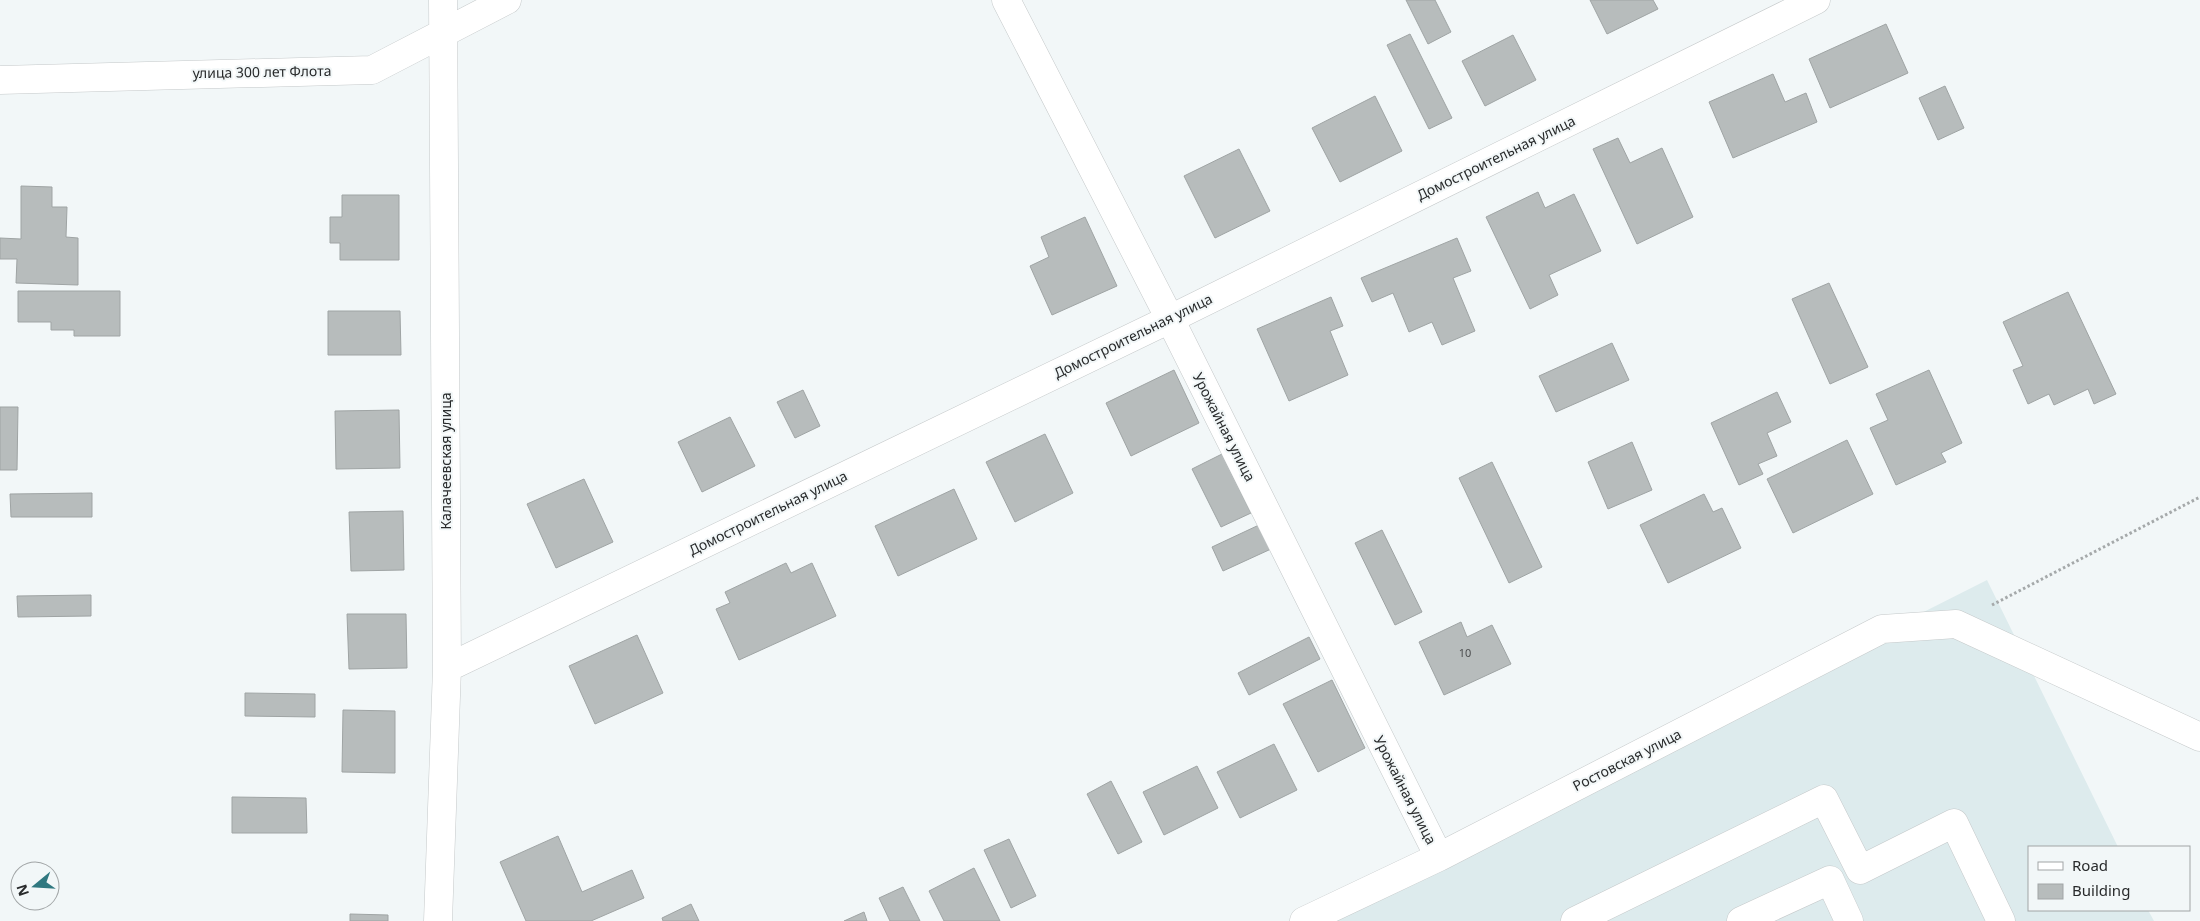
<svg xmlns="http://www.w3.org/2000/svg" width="2200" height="921" font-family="'Noto Sans',sans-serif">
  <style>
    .built { fill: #ddebed }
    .building { fill: #b7bcbc; stroke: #9fa4a4 }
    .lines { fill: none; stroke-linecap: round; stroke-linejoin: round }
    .minor-casing { stroke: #c5c9ca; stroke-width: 29 }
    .path { stroke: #a5a9aa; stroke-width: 3; stroke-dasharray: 2.5 2.5; stroke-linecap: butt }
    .minor { stroke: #fff; stroke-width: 28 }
    .labels { text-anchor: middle; stroke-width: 4; stroke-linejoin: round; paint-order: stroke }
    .number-label { font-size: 11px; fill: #4c4e4f }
    .street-label { font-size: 14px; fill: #282a2b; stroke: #f2f7f8 }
  </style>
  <rect width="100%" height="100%" fill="#f2f7f8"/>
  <path class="built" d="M1987,580L2118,847H2029V910H2148L2154,921H1312Z"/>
  <path class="building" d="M1406,0H1435L1451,32L1428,44Z
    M1590,0H1653L1658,9L1607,34Z
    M1886,24L1908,73L1830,108L1809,59Z
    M1410,34L1452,118L1429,129L1387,45Z
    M1513,35L1536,80L1485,106L1462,61Z
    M1773,74L1785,102L1806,93L1817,122L1733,158L1709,102Z
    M1945,86L1964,128L1938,140L1919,98Z
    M1375,96L1402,151L1340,182L1312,128Z
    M1618,138L1630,163L1662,148L1693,217L1637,244L1593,149Z
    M1239,149L1270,211L1215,238L1184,176Z
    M21,186L52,187V207H67L66,237L78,238V285L16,283L17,259H0V238L21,239Z
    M1538,192L1545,208L1574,194L1601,251L1549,275L1558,295L1530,309L1486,217Z
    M342,195H399V260H340V243H330V217H342Z
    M1085,217L1117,286L1052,315L1030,266L1049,257L1041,237Z
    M1457,238L1471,271L1453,278L1475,331L1442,345L1432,322L1409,332L1393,293L1372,302L1361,278Z
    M1829,283L1868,367L1830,384L1792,299Z
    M18,291H120V336H74V330H51V322H18Z
    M2068,292L2116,394L2094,404L2088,389L2054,405L2049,394L2028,404L2013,370L2023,366L2003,322Z
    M1331,297L1343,326L1330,331L1348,375L1289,401L1257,329Z
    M328,311H400L401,355H328Z
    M1612,343L1629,380L1556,412L1539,376Z
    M1174,370L1199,423L1131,456L1106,403Z
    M1929,370L1962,443L1941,453L1946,462L1896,485L1870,428L1888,420L1876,394Z
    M803,390L820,426L795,438L777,402Z
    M1777,392L1791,422L1767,433L1777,456L1758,464L1763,474L1739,485L1711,423Z
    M0,407H18L17,470H0Z
    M399,410L400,468L336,469L335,411Z
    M730,417L755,466L702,492L678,442Z
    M1045,434L1073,493L1015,522L986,462Z
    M1847,440L1873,494L1793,533L1767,479Z
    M1632,442L1652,490L1608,509L1588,462Z
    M1222,454L1251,513L1221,527L1192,469Z
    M1492,462L1542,567L1509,583L1459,478Z
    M584,479L613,542L556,568L527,504Z
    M954,489L977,539L898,576L875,526Z
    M92,493V517H11L10,494Z
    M1704,494L1713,512L1722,508L1741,548L1668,583L1640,525Z
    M403,511L404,570L351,571L349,512Z
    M1259,525L1271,549L1223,571L1212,547Z
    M1382,530L1422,612L1395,625L1355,543Z
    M786,563L791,573L812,563L836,616L739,660L716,609L730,603L725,592Z
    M91,595V616L18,617L17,596Z
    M347,614H406L407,668L349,669Z
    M1461,622L1467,637L1492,625L1511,664L1444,695L1419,642Z
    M637,635L663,693L595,724L569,666Z
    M1309,637L1320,659L1249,695L1238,673Z
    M1332,680L1365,748L1318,772L1283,704Z
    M245,693L315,694V717L245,716Z
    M343,710L395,711V773L342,772Z
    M1274,744L1297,790L1240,818L1217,772Z
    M1197,766L1218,808L1164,835L1143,792Z
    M1111,781L1142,842L1118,854L1087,794Z
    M232,797L306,798L307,833H232Z
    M558,836L582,892L632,870L644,898L591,921H526L500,862Z
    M1009,839L1036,896L1011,908L984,850Z
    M974,868L1000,921H944L929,891Z
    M903,887L920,921H890L879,898Z
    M691,904L699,921H663L662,918Z
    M864,912L867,921H844Z
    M350,914L388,915V921H350Z"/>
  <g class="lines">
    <defs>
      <path id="minor" d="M1006,0L1170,319L1439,857
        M0,80L372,70L507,0
        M447,668L1170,319L1816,0
        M438,921L447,668L443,0
        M1304,921L1439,857L1882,629L1956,624L2200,737
        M1575,921L1824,799L1860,870L1954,823L2001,921
        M1741,921L1830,880L1849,921"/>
    </defs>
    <use href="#minor" class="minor-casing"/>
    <path class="path" d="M1992,605L2200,497"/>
    <use href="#minor" class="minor"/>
  </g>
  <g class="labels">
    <g class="number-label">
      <text x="1465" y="657">10</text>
    </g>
    <g class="street-label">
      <text transform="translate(262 72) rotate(-1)" y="5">улица 300 лет Флота</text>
      <text transform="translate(1496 158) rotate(-26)" y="5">Домостроительная улица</text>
      <text transform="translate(1133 336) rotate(-26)" y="5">Домостроительная улица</text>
      <text transform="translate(1224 427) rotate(63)" y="5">Урожайная улица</text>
      <text transform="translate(446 461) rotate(-90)" y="5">Калачеевская улица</text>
      <text transform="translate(768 513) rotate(-26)" y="5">Домостроительная улица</text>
      <text transform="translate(1627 760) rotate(-27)" y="5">Ростовская улица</text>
      <text transform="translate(1405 790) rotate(63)" y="5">Урожайная улица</text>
    </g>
  </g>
  <rect x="2028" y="846" width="162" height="65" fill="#f2f7f8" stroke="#a1a5a6"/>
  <rect x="2038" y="862" width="25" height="8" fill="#ffffff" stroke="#a1a5a6"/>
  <text x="2072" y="871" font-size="15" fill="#282a2b">Road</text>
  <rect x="2038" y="884" width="25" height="15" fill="#b7bcbc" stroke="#a1a5a6"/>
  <text x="2072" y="896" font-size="15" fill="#282a2b">Building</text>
  <g transform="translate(35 886) rotate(252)"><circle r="24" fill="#f2f7f8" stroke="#a1a5a6"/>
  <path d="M0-4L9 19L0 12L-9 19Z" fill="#307880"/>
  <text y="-8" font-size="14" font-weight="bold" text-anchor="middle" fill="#282a2b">N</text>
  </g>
</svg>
